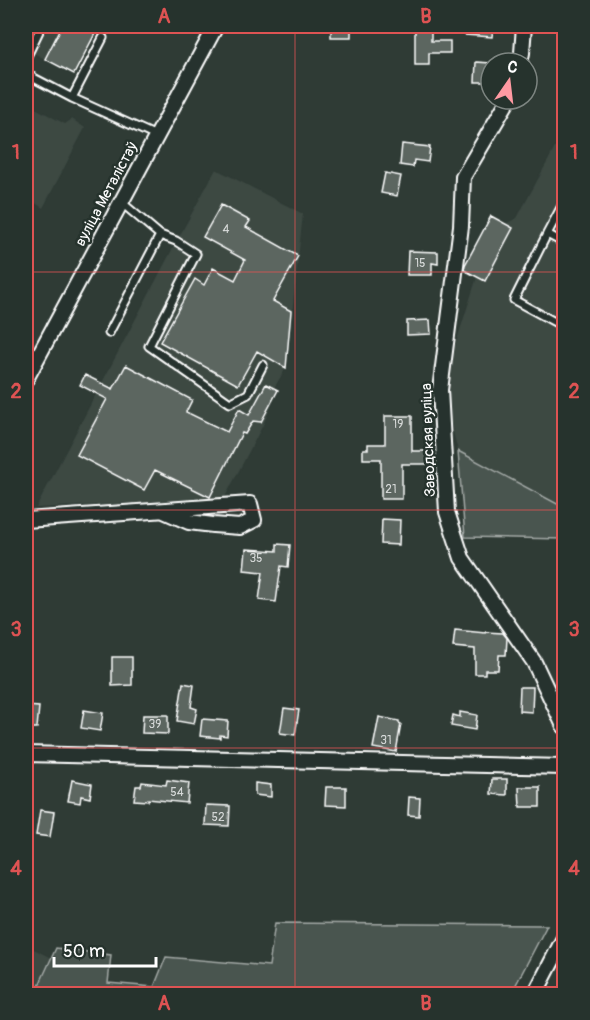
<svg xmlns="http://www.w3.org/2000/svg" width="590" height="1020" font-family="Pangolin,sans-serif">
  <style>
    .built { fill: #3c4842 }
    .green { fill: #4a544f; stroke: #a4aaa7; stroke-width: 1.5 }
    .building { fill: #5b6661; stroke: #fff; stroke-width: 1.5 }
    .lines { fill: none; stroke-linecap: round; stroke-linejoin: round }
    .service-casing { stroke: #fff; stroke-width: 11 }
    .minor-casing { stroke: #fff; stroke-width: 18 }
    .service { stroke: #26332d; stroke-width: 7 }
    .minor { stroke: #26332d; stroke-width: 14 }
    .grid { fill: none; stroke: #de5353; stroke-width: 1.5; stroke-opacity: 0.55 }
    .labels { text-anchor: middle; stroke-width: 5; stroke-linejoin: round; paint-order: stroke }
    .number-label { font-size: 12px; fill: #d6d9d8 }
    .street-label { font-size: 15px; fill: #fff; stroke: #26332d }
    .neatline { fill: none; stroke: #de5353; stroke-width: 2 }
    .grid-label { font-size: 20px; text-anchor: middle; font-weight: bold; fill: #de5353 }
  </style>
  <rect width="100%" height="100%" fill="#2f3b35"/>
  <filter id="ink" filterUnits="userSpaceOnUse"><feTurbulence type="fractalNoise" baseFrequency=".0167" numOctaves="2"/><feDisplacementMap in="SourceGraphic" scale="12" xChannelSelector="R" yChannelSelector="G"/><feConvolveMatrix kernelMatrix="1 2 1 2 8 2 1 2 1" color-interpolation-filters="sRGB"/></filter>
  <g filter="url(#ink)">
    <path class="built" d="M26,26H99L74,74L26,49Z
      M26,103L65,124L72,119L85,128L43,208L26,197Z
      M564,131V501L561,506L458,451L447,408L453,352L477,277L463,269L491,216L505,224L517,218Z
      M216,169L303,214L286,368L274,388L278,390L264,423L224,499L36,508L173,248Z
      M26,945L51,958L34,994H26Z"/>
    <path class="green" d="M458,451L561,506L564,501V539L465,537Z
      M275,923L547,925L511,994H35L56,948L111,955L108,983L154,987L166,957L269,966Z"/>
    <path class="building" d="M62,26H99L74,74L45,59Z
      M331,26H351V37H331Z
      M415,26H431V41H450V53H429V65H415Z
      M466,26H493L492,37L465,35Z
      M476,62L491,63V82H475Z
      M402,144L430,147L428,162L414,160L413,167L400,165Z
      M385,173L401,176L397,196L381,193Z
      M221,205L250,221L246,227L298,256L273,301L291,311L286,368L257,351L238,385L160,342L195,279L204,285L213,268L235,280L245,260L203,237Z
      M491,216L513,228L485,281L464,270L465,265Z
      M408,251L438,252V264L432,263V275H407Z
      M430,320L431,334L407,335V321Z
      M126,365L192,400L186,412L227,432L239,409L249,415L266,384L278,390L261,422L253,421L245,434L242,433L210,497L155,470L144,490L77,455L107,399L80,385L85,375L113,389Z
      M385,416H412V451H432V464H402V499H381V459H363V449H368V444H385Z
      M382,519L400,520L399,545L381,544Z
      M277,544L290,545L288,567L281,566L276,602L259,600L263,572L244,570L246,549L277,551Z
      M455,630L485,633V632L503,633L507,638L506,655H499L498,670H485V674H475V649L453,647Z
      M112,657H132V685L112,686Z
      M183,683L194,685L191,707L197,709L194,724L177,721Z
      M520,687H533L532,712L519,711Z
      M26,706L39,707L37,728H26Z
      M284,708L299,710L295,735L280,733Z
      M84,710L103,713L100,731L81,728Z
      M460,712L477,715L475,730L451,726L453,715L460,717Z
      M143,715H168V734L142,733Z
      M379,717L399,721V723L401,724L396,752L373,748Z
      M202,719L228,721L227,736L220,735V738L200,736Z
      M492,779H507V795L491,794Z
      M72,780L92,784L90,798L81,796L80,803L68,801Z
      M167,780L189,783L187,803L148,799V801L134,800L136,786H141L142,782L166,785Z
      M255,783L271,785V797L255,795Z
      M326,787H346V806L325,805Z
      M519,787H540V807H520Z
      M409,797L420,798L419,816L408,815Z
      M206,805L230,806L229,826L205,825Z
      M40,810L54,812L50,837L36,835Z"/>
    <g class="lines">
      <defs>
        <path id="service" d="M26,58L41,27
          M26,74L72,98L156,136
          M72,98L103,38
          M564,202L547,234L564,243
          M547,234L514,300L564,327
          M160,235L176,241L196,254L149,346L230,403L248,394L263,365
          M109,333L160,235L121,202"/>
        <path id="minor" d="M520,63L522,53L524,26
          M509,99L463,177L461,226L440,390L447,512L462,558L534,662L564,726
          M26,379L216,26
          M26,520L250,504L254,520L240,527L213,525L189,522L164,511
          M26,754L564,767
          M535,994L564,938"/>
      </defs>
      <use href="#service" class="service-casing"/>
      <use href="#minor" class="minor-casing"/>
      <use href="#service" class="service"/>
      <use href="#minor" class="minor"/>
    </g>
  </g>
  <path class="grid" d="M295,26V994M26,272H564M26,510H564M26,748H564"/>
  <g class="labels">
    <g class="number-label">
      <text x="226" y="233">4</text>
      <text x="420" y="267">15</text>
      <text x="398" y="428">19</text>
      <text x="391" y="493">21</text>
      <text x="256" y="562">35</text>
      <text x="155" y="728">39</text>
      <text x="386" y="744">31</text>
      <text x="177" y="796">54</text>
      <text x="218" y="821">52</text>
    </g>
    <g class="street-label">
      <text transform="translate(106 194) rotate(-62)" y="5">вуліца Металістаў</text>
      <text transform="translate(428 440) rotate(-92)" y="5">Заводская вуліца</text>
    </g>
  </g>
  <rect width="590" height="1020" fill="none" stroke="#26332d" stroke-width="66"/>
  <g transform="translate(509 81) rotate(14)"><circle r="28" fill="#26332d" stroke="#7d8581" stroke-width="1.5"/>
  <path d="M0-4.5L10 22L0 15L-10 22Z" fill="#ff9aa2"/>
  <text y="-9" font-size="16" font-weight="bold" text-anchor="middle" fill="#ffffff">С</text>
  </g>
  <path d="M54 957v9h102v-9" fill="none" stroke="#ffffff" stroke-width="3"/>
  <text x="63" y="957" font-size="18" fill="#ffffff" stroke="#26332d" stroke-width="4.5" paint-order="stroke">50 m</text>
  <rect x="33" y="33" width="524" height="954" class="neatline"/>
  <g class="grid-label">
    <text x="164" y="23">A</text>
    <text x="426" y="23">B</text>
    <text x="16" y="159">1</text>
    <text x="574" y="159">1</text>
    <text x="16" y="398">2</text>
    <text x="574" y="398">2</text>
    <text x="16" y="636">3</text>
    <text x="574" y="636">3</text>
    <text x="16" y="875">4</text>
    <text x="574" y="875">4</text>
    <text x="164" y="1010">A</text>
    <text x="426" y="1010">B</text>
  </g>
</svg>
